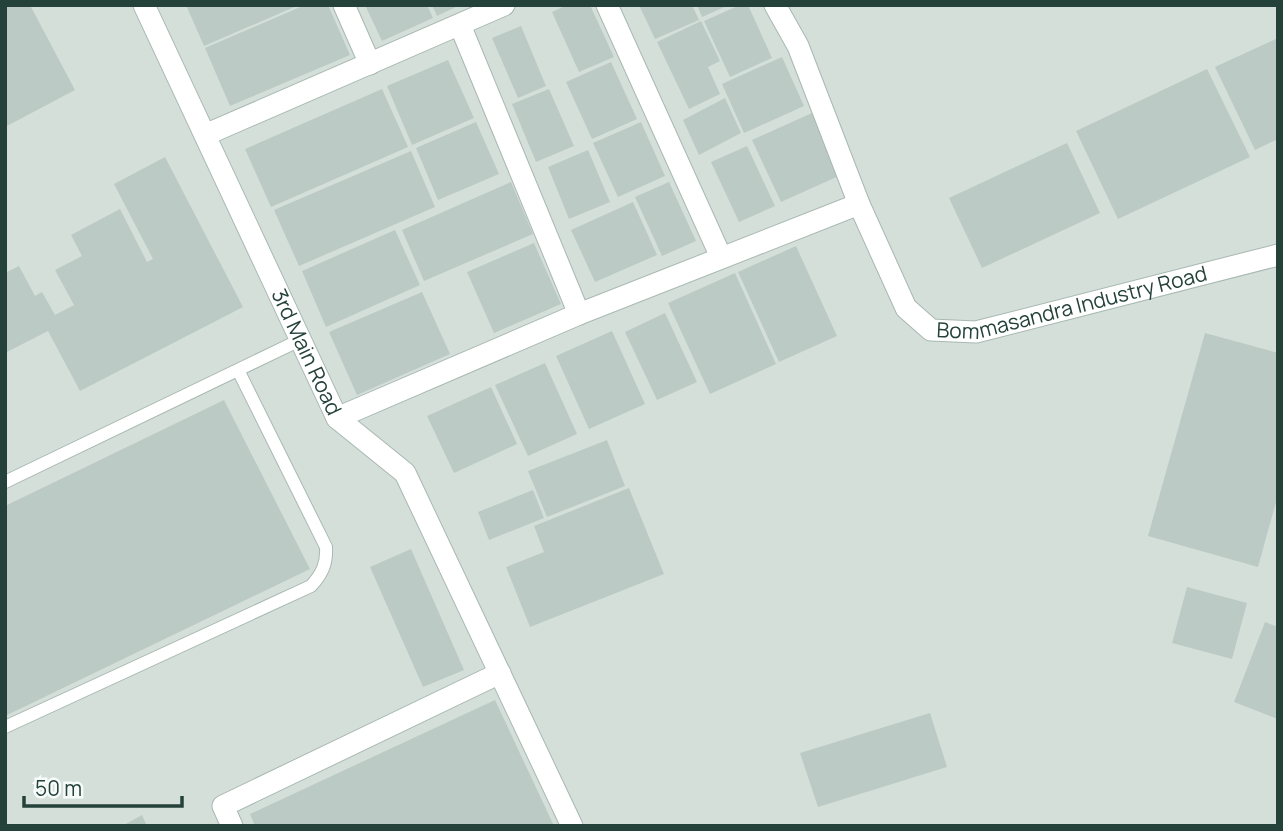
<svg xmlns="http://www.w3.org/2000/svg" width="1283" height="831" font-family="Manrope,sans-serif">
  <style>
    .built { fill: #d4dfda }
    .building { fill: #bbcac4 }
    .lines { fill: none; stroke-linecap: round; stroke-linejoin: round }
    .lane-casing { stroke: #a8b8b2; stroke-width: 14 }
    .street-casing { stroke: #a8b8b2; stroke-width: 23 }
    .lane { stroke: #fff; stroke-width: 12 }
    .street { stroke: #fff; stroke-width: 21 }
    .labels { text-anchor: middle; stroke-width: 5; stroke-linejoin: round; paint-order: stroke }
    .street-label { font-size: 21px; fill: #24423a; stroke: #f7fbf9 }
  </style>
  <rect width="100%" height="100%" fill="#e6efeb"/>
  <path class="built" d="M5,5H1278V826H5Z"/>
  <path class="building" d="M5,5H30L75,90L5,127Z
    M186,5H299L204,46Z
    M305,5H328L350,55L230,106L205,48Z
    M365,5H427L433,18L382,41Z
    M432,5H460L437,16Z
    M567,5H590L614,57L579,72L552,12Z
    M639,5H692L699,20L655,39Z
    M697,5H729L702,17Z
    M740,5H748L772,58L730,77L704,21Z
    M701,21L720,61L708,67L720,94L689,109L657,42Z
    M521,26L546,86L518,98L492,38Z
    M1278,38V139L1255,150L1215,67Z
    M782,57L804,106L744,133L722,84Z
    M448,60L474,118L412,145L387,86Z
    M611,62L637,119L592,139L566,82Z
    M1207,69L1250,157L1118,219L1076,131Z
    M382,89L408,147L271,207L245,149Z
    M549,89L574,146L536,162L512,104Z
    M725,98L741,133L699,155L683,120Z
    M812,113L841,175L781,202L752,140Z
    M476,122L499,174L438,200L416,148Z
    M641,122L665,176L618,197L593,143Z
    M1067,143L1100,213L982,268L949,198Z
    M747,146L775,206L739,222L711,162Z
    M588,150L610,202L569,219L548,167Z
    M411,151L435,207L299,266L274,210Z
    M165,157L243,307L80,391L48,331L5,353V273L19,266L35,296L42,292L55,315L74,305L55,270L82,256L71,235L120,209L147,262L153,259L114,184Z
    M511,182L533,234L424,281L402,230Z
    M669,182L696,241L662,256L635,197Z
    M633,202L657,255L595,282L571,230Z
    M395,230L420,285L326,327L302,271Z
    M534,243L561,304L494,333L467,272Z
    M796,246L837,336L779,362L738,272Z
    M735,273L776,364L710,394L668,303Z
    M422,292L450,354L357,395L329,332Z
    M665,313L697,382L657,400L625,332Z
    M612,331L645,404L589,429L556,356Z
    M1205,333L1278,353V495L1258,567L1148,536Z
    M545,363L577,434L528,456L495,385Z
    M491,387L517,444L454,473L427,416Z
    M224,400L310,569L5,716V506Z
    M607,440L625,486L547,517L528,471Z
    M629,488L664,574L530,627L506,567L544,552L534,526Z
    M533,490L544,518L489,540L478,512Z
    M411,549L464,670L423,687L370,567Z
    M1187,587L1247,603L1232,659L1172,643Z
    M1265,622L1278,627V719L1234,702Z
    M495,700L554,826H255L250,814Z
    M930,713L947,767L818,807L800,753Z
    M142,815L147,826H122Z"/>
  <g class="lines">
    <defs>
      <path id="lane" d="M5,482L300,340
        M5,727L311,586C322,574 327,564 326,547L238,370"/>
      <g id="street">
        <path id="s1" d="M144,5L337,418L405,473L572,826"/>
        <path d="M344,5L370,64"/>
        <path d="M607,5L721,257"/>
        <path id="s2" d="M775,5L798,46L859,204L906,308L931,330L976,332L1278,255"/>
        <path d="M460,25L579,314"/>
        <path d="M205,135L504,5"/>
        <path d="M337,418L579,314L859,204"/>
        <path d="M232,826L223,806L500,673"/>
      </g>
    </defs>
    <use href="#lane" class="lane-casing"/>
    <use href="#street" class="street-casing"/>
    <use href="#lane" class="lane"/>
    <use href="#street" class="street"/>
  </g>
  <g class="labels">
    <g class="street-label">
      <text dy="7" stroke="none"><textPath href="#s2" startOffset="508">Bommasandra Industry Road</textPath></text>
      <text dy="7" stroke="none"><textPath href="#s1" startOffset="383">3rd Main Road</textPath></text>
    </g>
  </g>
  <rect width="1283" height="831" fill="none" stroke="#24423a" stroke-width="14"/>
  <path d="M24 796v10h158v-10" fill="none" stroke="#24423a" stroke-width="3.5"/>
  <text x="35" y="796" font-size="21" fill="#24423a" stroke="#f7fbf9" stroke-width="5" paint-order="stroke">50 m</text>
</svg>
